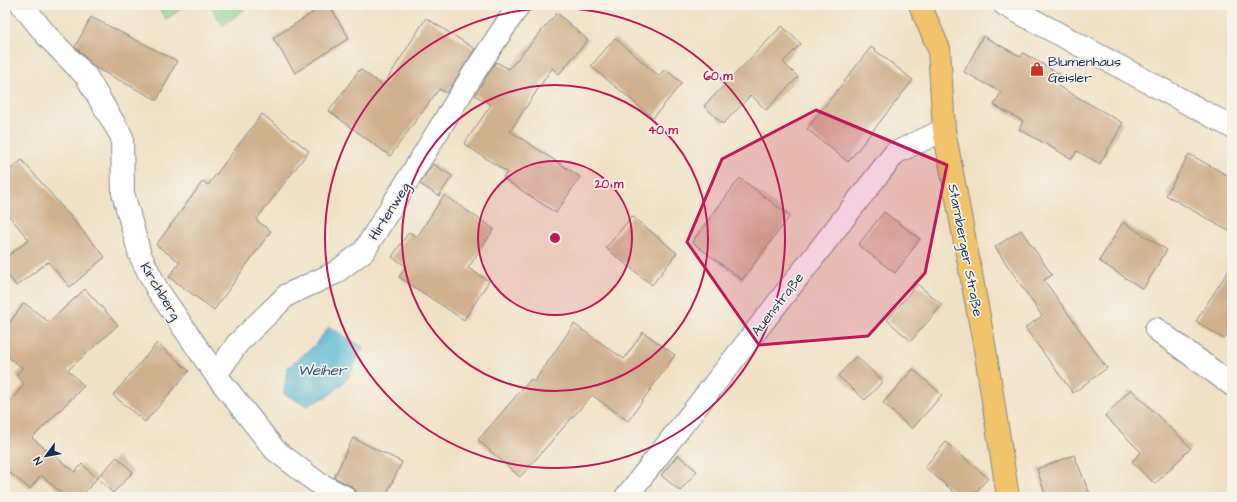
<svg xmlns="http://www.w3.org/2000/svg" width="1237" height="502" font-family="'Architects Daughter',sans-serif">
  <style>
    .green { fill: #93d994; stroke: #578479 }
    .water { fill: #54b6d2; stroke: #387298 }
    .building { fill: #d0b08c }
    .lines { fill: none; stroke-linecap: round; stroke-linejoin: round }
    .minor-casing { stroke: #868891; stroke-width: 24 }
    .major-casing { stroke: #868891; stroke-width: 24 }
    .minor { stroke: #fff; stroke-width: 22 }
    .major { stroke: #f1c36a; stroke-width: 22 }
    .marked { fill: #c2185b; fill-opacity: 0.2; stroke: #c2185b; stroke-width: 3; stroke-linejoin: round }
    .ring { fill: none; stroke: #c2185b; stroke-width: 2 }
    .labels { text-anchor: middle; stroke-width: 3.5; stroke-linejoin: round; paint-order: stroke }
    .poi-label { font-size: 14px; fill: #1b2f5e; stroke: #f7f3e8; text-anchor: start }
    .street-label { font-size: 14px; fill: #1b2f5e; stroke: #f7f3e8 }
    .water-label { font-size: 15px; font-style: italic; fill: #2c5881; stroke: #f7f3e8 }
    .centre { fill: #c2185b; stroke: #f7f3e8; stroke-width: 2 }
    .ring-label { font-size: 12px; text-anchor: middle; font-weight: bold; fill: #c2185b; stroke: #f7f3e8; stroke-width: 3.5; stroke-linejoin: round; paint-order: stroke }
  </style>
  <rect width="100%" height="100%" fill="#f7f3e8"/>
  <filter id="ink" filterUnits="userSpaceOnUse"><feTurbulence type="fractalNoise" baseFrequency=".025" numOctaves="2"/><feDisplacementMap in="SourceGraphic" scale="8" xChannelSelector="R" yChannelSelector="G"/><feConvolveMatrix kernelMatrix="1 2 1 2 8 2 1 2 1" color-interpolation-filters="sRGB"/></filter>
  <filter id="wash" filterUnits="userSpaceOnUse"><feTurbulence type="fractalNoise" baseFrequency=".012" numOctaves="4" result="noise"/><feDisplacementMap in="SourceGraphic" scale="16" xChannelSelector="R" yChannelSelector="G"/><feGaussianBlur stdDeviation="0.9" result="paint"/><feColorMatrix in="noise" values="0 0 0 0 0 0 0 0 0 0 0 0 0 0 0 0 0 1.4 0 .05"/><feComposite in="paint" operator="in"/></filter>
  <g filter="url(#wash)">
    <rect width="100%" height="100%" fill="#f0e1c4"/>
    <path class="green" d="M157,5H187L166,19Z
      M210,5H250L223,25Z"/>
    <path class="water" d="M329,327L363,347L348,378L331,394L307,406L284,394L287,368L314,346Z"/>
    <g id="blocks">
      <path class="building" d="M325,5H329L349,38L295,73L273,38Z
        M557,13L588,40L559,74L552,68L510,131L580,177L556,213L503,178L507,172L464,144L491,105L475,95L496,62L509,69Z
        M91,17L177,61L157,100L96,68L75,47Z
        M426,18L475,49L447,93L439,89L390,156L329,111L360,69L383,86Z
        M782,26L801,44L783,62L798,77L766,110L751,95L723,124L704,106Z
        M983,36L1021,57L1023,53L1063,76L1058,86L1123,123L1100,164L1077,151L1072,159L1019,129L1023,121L994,105L1001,92L964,72Z
        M615,38L659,76L665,69L682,83L653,118L591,66Z
        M871,47L913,80L848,162L807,129Z
        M262,114L309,151L256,220L271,231L214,310L169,277L180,262L156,245L203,181L208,185Z
        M1189,154L1232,178V233L1166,195Z
        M22,160L105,257L70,287L48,262L16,286L5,271V258L29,240L5,211V174Z
        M433,164L452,176L439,196L420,184Z
        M740,178L790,216L742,280L692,242Z
        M444,195L494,229L468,268L489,281L464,320L399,277L406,266L392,257L409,232L417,237Z
        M884,212L920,239L895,273L858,245Z
        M632,216L677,253L652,285L606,248Z
        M1123,222L1167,250L1143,289L1099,261Z
        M1021,230L1052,275L1044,280L1107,368L1073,393L1025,328L1042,316L995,247Z
        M1232,265V327L1224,339L1196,321Z
        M917,284L942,305L911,341L887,320Z
        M85,289L118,325L68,370L84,386L32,438L75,472L82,464L97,478L81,497H66L41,475L30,489L5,469V408L24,384L16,375L23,368L5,355V329L24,303L49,322Z
        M574,324L624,359L643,332L675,355L628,421L592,395L520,477L478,440L531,379L534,382Z
        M157,343L189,371L145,422L113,395Z
        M856,356L883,381L865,400L838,376Z
        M913,369L942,395L912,429L883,403Z
        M1131,389L1191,448L1155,484L1132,462L1141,452L1105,416Z
        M353,438L402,462L385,497H357L356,491L351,486L334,477Z
        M946,442L988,478L972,497H960L925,467Z
        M678,455L697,471L680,491L661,475Z
        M1074,455L1091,497H1046L1037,469Z
        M117,457L133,472L113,493L97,478Z"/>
    </g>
  </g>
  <g filter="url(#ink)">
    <use href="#blocks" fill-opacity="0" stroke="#868891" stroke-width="1"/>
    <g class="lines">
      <defs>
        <path id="minor" d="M22,5L47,36L86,76L122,137L123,193L140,255L157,289L216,375L275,450L318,483L345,497
          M1005,5L1232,127
          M1156,329L1232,385
          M216,375L237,344L287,295L335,273L364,251L475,71L519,5
          M626,497L895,153L944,130"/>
        <path id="major" d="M920,5L939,49L944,130L985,349L1008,497"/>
      </defs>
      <use href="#minor" class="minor-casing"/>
      <use href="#major" class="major-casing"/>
      <use href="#minor" class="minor"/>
      <use href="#major" class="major"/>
    </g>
  </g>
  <path class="marked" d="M816,110L947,165L925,273L868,336L759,345L687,242L722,159Z"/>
  <circle cx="555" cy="238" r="77" fill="#c2185b" fill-opacity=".12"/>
  <g class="ring">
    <circle cx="555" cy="238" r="77"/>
    <circle cx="555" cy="238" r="153"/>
    <circle cx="555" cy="238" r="230"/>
  </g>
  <defs>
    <symbol id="shop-bare" viewBox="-9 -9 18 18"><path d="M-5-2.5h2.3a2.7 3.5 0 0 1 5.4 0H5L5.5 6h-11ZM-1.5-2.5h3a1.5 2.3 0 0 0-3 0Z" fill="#c8321e" stroke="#f7f3e8" stroke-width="2.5" paint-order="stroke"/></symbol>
  </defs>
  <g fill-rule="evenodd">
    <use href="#shop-bare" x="1027" y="59" width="20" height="20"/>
  </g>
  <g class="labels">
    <g class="poi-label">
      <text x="1048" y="66">Blumenhaus<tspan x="1048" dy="16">Geisler</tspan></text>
    </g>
    <g class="street-label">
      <text transform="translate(389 211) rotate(-58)" y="5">Hirtenweg</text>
      <text transform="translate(966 250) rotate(79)" y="5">Starnberger Straße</text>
      <text transform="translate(161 291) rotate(59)" y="5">Kirchberg</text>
      <text transform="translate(777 304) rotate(-52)" y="5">Auenstraße</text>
    </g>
    <g class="water-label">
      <text x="322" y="375">Weiher</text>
    </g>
  </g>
  <circle cx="555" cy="238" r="6" class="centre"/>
  <g class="ring-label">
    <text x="718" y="80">60 m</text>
    <text x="663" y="134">40 m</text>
    <text x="609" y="188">20 m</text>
  </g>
  <rect width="1237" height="502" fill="none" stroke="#f7f3e8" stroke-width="20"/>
  <g transform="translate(46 456) rotate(238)" stroke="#f7f3e8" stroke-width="3" paint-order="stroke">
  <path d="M0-3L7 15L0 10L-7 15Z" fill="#1b2f5e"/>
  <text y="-6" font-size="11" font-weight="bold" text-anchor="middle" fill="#1b2f5e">N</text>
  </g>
</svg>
